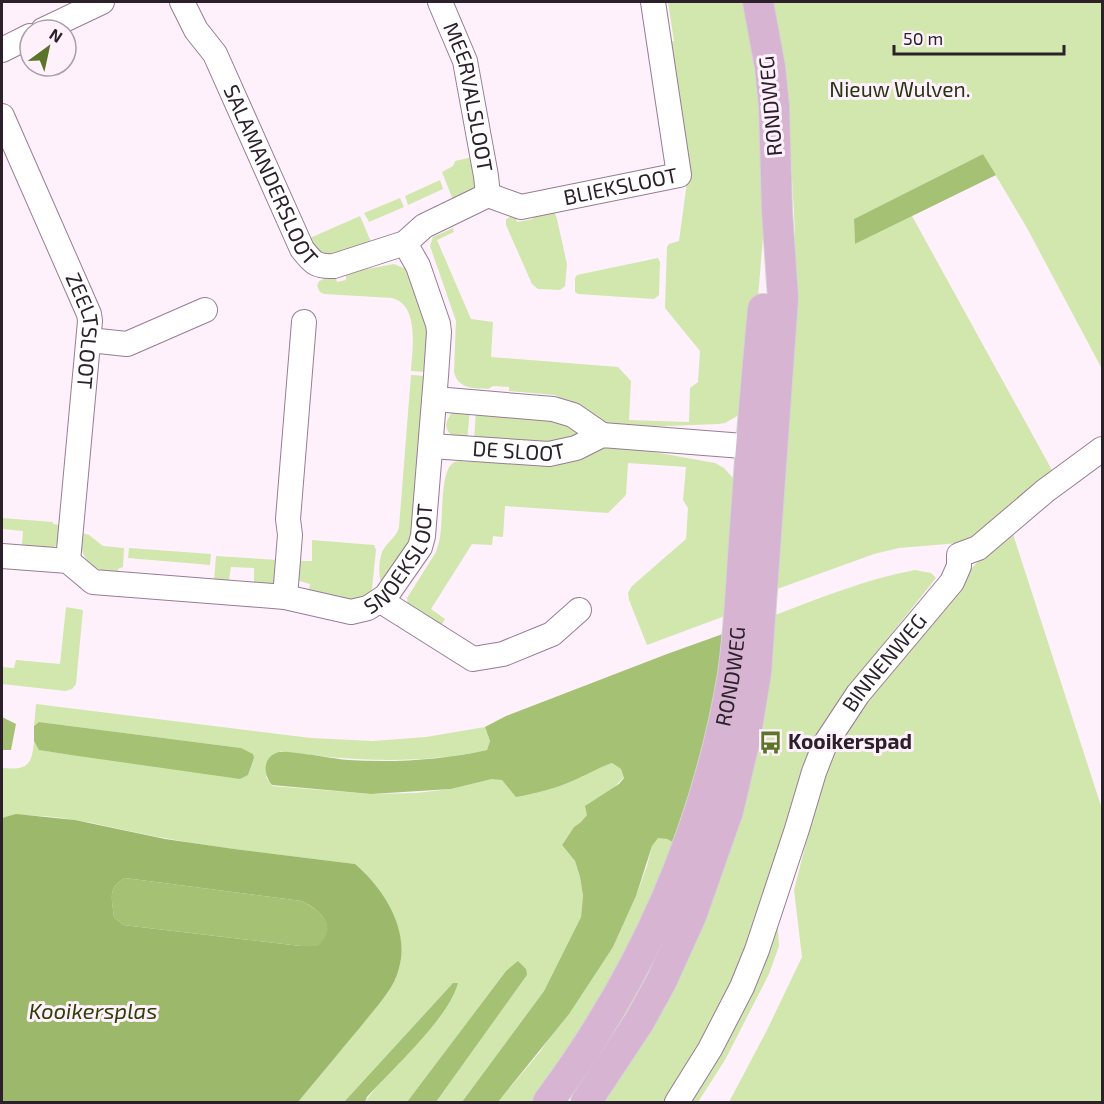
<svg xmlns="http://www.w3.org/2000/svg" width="1104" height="1104" font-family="'Exo 2',sans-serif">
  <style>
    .green { fill: #d1e7ae }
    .forest { fill: #a5c174 }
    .water { fill: #9cb86b; fill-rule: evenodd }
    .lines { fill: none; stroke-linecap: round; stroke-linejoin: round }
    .minor-casing { stroke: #987c94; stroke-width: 26 }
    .major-casing { stroke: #d5d3d5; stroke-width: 32 }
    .minor { stroke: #fff; stroke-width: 24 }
    .major { stroke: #d6b4d2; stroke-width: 30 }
    .labels { text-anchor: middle; stroke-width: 6; stroke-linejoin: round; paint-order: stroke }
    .park-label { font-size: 21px; fill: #293413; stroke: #fef1fc }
    .street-label { font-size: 21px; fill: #2c212b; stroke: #fef1fc }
    .poi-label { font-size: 21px; font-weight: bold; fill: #2c212b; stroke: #fef1fc; text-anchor: start }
    .water-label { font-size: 22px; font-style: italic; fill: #2f4006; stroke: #fef1fc }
  </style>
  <rect width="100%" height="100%" fill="#fef1fc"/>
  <path class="green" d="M668,2H746L759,77L764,224L758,298L741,414L725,423L718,424L640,427L604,424L555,395L509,391V387L493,386L488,389C473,388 458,389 454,372L456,321L430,246L433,237L453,228L454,232L437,240L471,319L493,322L491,357L618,367L631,381L629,420L689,422L690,388L698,382L700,351L665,308L667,247L669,244L679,241L687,182L666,42L674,41Z
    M773,2H1102V369L1027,228L983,154L854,219L855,244L912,216L1053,472L971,542L899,548L874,554L769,592L795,232L787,87Z
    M472,157L478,187L453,200L442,172L453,166L455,161Z
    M440,180L443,189L408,205L405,196Z
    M400,198L404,207L369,222L364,213Z
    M551,210L555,213L557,219L567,264L565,286L560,290L538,289L532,284L506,225V219L515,215L517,222L533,219L532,212Z
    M360,216L371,242L322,258L310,238Z
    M658,258L660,262L659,295L654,299L578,294L575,292V278L577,275Z
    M394,264L406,269L409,273L428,322L426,372L411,371C412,350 420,305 392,298L324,294L320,292L317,286L319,281L335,275L337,282L346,280V273Z
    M411,375L426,376L415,534L382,586C378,576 378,556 385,547C390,540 397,536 399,527Z
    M470,408L467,442C449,436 438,429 454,410Z
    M476,409L553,415L582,432L558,447L474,442Z
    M618,447L637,449L715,463L724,468L734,479L733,613L647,645L629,600L628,593L632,586L686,539L688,508L683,500L686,467L628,463L626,495L608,513L505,506L503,537L493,536L492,545L472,544L431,609L445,619L441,626L408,605L407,598L436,552L439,542C444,525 439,472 453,463C458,460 466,462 472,462L473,454Z
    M2,518L53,522V524L66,526C56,555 52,549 24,547L22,544L23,531L2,529Z
    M1011,528L1102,809V1102H729L767,1030L802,957L794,890L822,781L847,719L965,575Z
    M79,532L89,535L103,546L124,548L123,567L118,569V574C91,570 80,560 79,532Z
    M312,540L374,545L376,550L372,588L370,593L371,595L353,600L309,590L310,584L293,579L295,561H312Z
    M129,548L211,554L210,565L128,558Z
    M216,556L278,560L277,585L254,583V568L231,567L229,580L226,582L214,581Z
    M915,570L931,573L936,578L860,673L717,1017L664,1102H594L637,1038L767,618C815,600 865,579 915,570Z
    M66,607L83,610L76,684L72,689L65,691L2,684V667L14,668L16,660L60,664Z
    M36,704L311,738L373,741L426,737L485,727L490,741L487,750C418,765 350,761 280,751L266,777L272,786L371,794L416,793L451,789L492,779L582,777L596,768L612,763L621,769L624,777L581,822L574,827L562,845L575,861L580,877L583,896L581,917L544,991L462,1102H436L527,975L506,971L407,1102H365L453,983L344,1102H298L387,994L399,968L401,946L392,912L355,864C291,856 227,850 164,838C118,830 46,808 2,818V768C26,770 32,767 34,741L40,750L64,754L248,775L254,758L241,748L39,722L34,726Z
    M658,837L667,839L680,846L591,1035L538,1102H498L539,1053L613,947L636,896L647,866L652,846Z
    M777,917L779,946L769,974L725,1060L698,1102H686Z"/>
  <path class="forest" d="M983,154L996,175L855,244L854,219Z
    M731,631L680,846L667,839L658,838L652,846L636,896L613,947L569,1014L498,1102H462L544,991L581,917L583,896L580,877L575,861L562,845L574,827L581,822L587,815L585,806L619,784L624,778L621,769L612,763C600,767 592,772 581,777C561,787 538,793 516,797L502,780L492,779L451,789L371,794L272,785C263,774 262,757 279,752C287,750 335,759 348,760C394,763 441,760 487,750L490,741L485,727L506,716L667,654Z
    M2,717L16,724L11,750H2Z
    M39,722L241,748L253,754L254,758L248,775L240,779L64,754L39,750L34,741V726Z
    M125,878L302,901C322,911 338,927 319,946H301L123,925L114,917C112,899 107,887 125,878Z
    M518,961L526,969L527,975L436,1102H407L506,971Z
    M453,983H458C448,1019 393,1068 367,1097L365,1102H344Z"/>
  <path class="water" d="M16,814L75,820L165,839L234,849L355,864C383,888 410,929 399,968C394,990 375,1008 362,1025C340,1051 319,1077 298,1102H2V818ZM125,878L302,901C322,911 338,927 318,946H301L123,925L114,917C112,899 107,887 125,878Z"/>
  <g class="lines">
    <defs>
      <g id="minor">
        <path id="s1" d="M182,2L196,30L215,54L302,249C313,263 316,267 334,266L405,243L424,226L488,195L521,207L679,175L653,2"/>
        <path id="s2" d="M440,2L465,61L486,176L488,195"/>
        <path d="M43,30L102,2"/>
        <path d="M2,50L30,36"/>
        <path id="s3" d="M2,116L89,314L90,321L68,561"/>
        <path d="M89,340L127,344L205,310"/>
        <path d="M435,399L553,409L573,415L602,435"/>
        <path id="s4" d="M431,446L549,454L576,448L602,435L769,448"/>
        <path id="s5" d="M2,556L68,561L93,582L285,597L351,612L368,608L386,596L420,547L423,536L436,376L439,332L438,324L418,266L405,243"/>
        <path d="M285,597L290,535L288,519L304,322"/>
        <path d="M381,601L473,659L503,654L552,634L579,610"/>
        <path id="s6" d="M677,1102L710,1049L742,987L757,950L797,829L814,772L825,744L858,694L952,582L959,566V555L978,548L1045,491L1102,449"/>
      </g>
      <g id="major">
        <path id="s7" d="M548,1102C642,976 707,831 733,674C740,627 741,578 745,530C750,456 756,383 763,309"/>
        <path d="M586,1102L639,1022L661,982L691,916L728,811L745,739L756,673L783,298L777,211L774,106L770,67L758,2"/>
      </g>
    </defs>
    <use href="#minor" class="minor-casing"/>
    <use href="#major" class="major-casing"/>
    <use href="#minor" class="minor"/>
    <use href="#major" class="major"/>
  </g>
  <defs>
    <symbol id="bus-bare" viewBox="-9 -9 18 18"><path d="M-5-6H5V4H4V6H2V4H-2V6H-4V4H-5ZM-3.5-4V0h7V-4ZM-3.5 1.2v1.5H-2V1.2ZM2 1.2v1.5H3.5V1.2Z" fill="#5b7427" stroke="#fef1fc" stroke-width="2.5" paint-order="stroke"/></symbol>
  </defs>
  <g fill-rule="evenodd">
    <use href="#bus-bare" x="754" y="726" width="33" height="33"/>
  </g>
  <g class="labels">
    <g class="park-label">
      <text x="900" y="97">Nieuw Wulven.</text>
    </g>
    <g class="street-label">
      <text dy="7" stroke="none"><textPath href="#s2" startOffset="100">MEERVALSLOOT</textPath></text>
      <text transform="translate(771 106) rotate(-95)" y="7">RONDWEG</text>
      <text dy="7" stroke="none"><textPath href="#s1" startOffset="195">SALAMANDERSLOOT</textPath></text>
      <text dy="7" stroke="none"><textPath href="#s1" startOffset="622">BLIEKSLOOT</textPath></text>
      <text dy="7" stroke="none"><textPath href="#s3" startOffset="232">ZEELTSLOOT</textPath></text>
      <text dy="7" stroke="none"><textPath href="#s4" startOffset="88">DE SLOOT</textPath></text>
      <text dy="7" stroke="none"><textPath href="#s5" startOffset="438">SNOEKSLOOT</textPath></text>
      <text dy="7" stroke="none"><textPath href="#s6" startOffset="490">BINNENWEG</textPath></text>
      <text dy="7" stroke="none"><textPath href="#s7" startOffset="468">RONDWEG</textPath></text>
    </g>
    <g class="poi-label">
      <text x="788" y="749">Kooikerspad</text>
    </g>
    <g class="water-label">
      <text x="93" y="1019">Kooikersplas</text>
    </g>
  </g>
  <rect width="1104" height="1104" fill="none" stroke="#2c212b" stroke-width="6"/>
  <g transform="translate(48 48) rotate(33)"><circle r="28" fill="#fef1fc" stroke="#aa9ea8" stroke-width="1.5"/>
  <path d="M0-4.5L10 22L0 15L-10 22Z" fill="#5b7427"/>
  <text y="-9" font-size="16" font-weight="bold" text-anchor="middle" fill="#2c212b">N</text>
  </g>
  <path d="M894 45v9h170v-9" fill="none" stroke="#2c212b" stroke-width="3"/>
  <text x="903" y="45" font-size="18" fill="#2c212b" stroke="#fef1fc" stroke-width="4.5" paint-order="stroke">50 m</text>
</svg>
